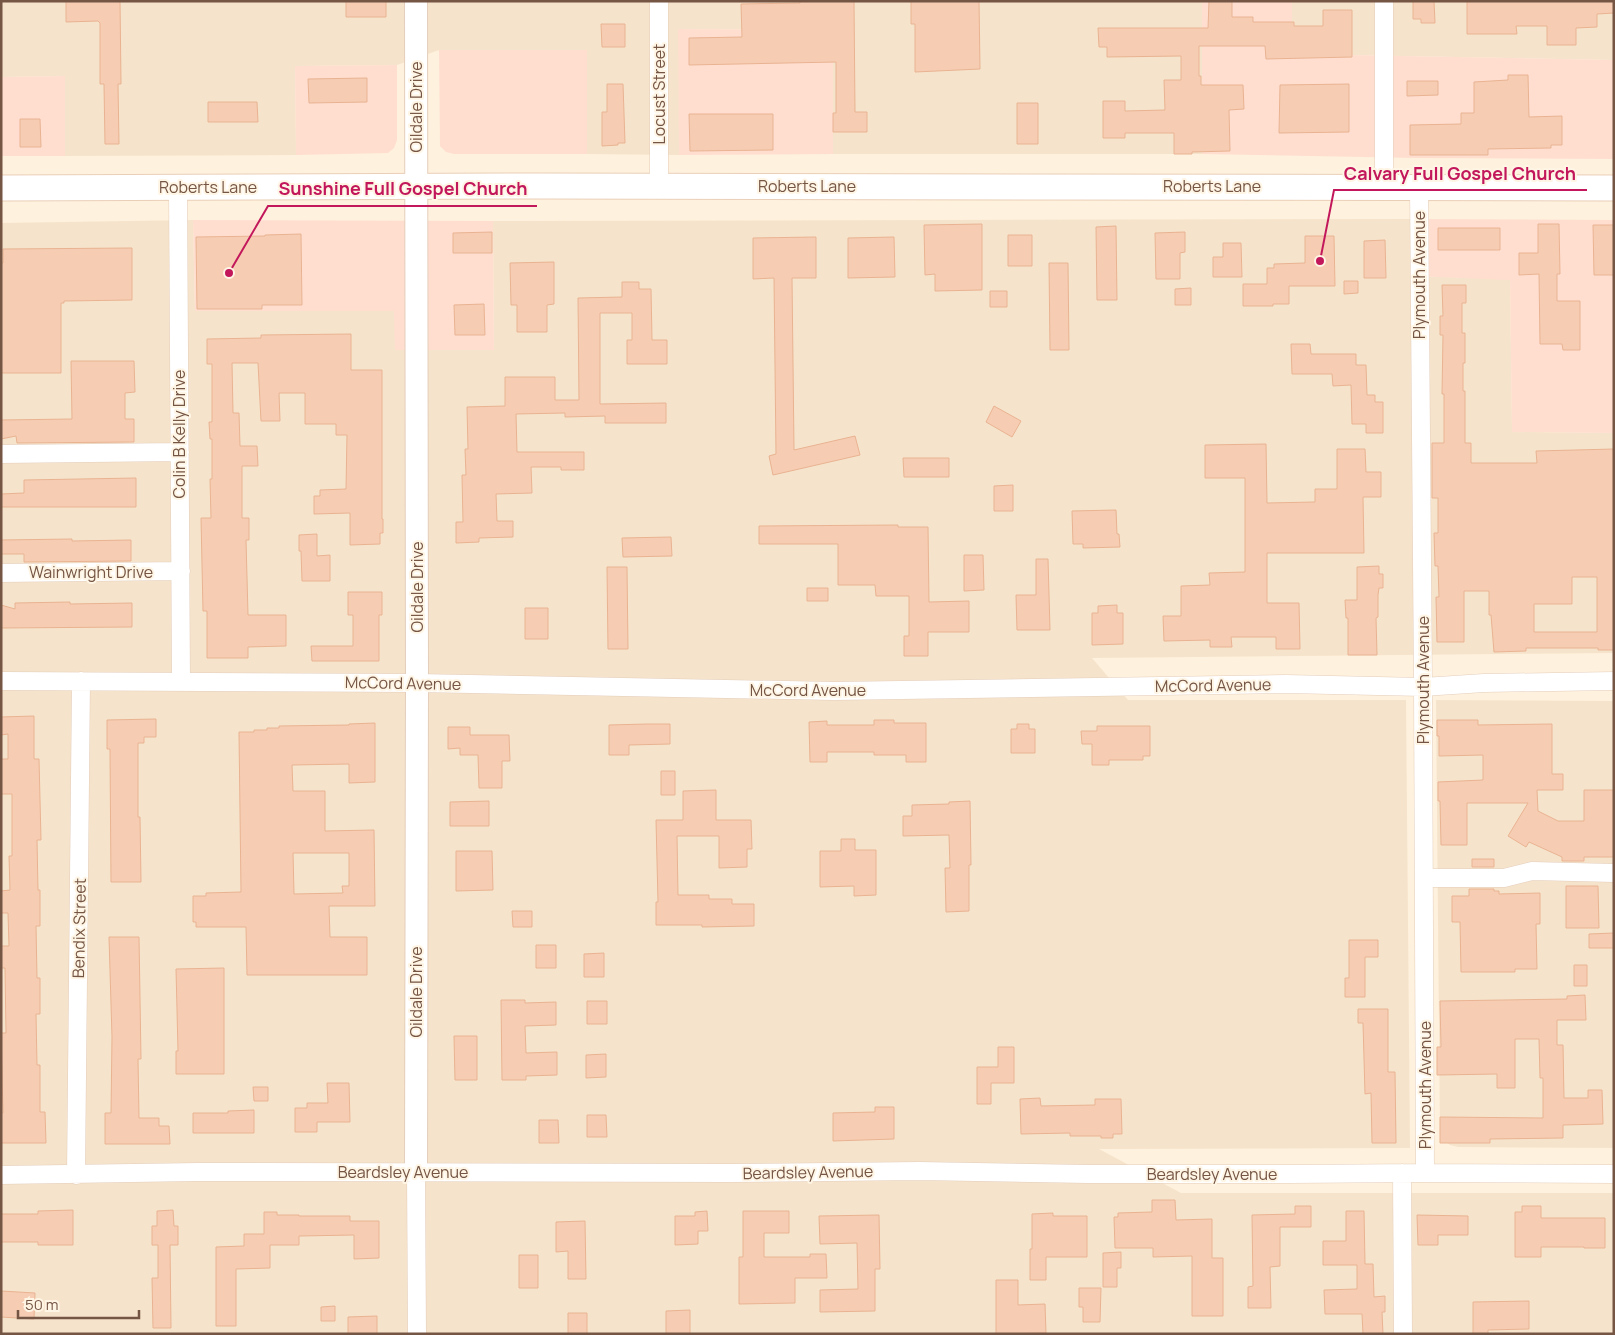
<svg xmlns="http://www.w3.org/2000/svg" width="1615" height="1335" font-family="Manrope,sans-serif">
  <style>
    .residential { fill: #f6e3cb }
    .commercial { fill: #ffded0 }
    .building { fill: #f6cdb3; stroke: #e9b392; fill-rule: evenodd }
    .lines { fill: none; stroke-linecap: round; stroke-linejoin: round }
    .minor-casing { stroke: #e4cebc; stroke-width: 19 }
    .tertiary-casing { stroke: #e4cebc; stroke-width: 24 }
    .secondary-casing { stroke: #eacfb8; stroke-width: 27 }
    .minor { stroke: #fff; stroke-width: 18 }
    .tertiary { stroke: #fff; stroke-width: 22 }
    .secondary { stroke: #fff; stroke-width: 25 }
    .labels { text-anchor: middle; stroke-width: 4; stroke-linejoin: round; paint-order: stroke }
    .street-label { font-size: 16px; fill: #755544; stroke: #fff5e5 }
    .leader { fill: none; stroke: #c2185b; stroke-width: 2 }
    .callout-dot { fill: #c2185b; stroke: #fff5e5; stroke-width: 2 }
    .callout-label { font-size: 18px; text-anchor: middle; font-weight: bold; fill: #c2185b; stroke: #fff5e5; stroke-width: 4; stroke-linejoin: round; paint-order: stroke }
  </style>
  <rect width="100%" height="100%" fill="#fef1dd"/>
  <path class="residential" d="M1,1H1202V154H833L832,30L679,29V155L587,154V50H439L397,65L295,66L296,155L65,156V76L1,77Z
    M1292,1H1614V60L1292,54Z
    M1413,219L1414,276L1510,279L1512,432L1614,433V653L1092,658L1128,700H1406L1410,1148L1099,1149L1181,1193H1614V1334H1V223L193,220L195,311H395V350H494L493,221Z
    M1436,700L1614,701V1148L1458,1147L1450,1145L1443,1140L1440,1132Z"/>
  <path class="commercial" d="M1202,1H1292V54L1614,60V159L1417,158L1202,154Z
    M678,29L833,30V154L679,155Z
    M439,50H587V154H454L446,152L440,146Z
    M397,65V140L394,148L388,153L296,155L295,66Z
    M65,76V156H1V77Z
    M1413,219L1614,220V433L1512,432L1510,280L1414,276Z
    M193,220L493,221L494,350H395L394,311H195Z"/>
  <path class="building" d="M66,1H120L121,84H118L119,144H105L104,84H100V23L98,21L66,22Z
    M346,1H386V17H346Z
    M800,1H854L855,112H867V132H833V113H836V62L689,65V38L742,37L741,4L800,3Z
    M911,1H979L980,69L915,72V24H911Z
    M1209,1H1232V17H1253V22H1294V26H1323V10H1352V57L1266,59L1265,46H1199V76H1201V85H1243L1244,109L1229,110L1230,151L1192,152V154H1174V133H1125V138H1103V101H1125V111L1165,110L1164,80H1181V56L1107,57V47H1099L1098,28H1208Z
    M1413,1H1434L1435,23H1421V19H1413Z
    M1467,1H1614V13L1597,14V27L1576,28V45H1547V26H1516L1517,34H1467Z
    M601,24H625V47H602Z
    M1508,75H1528L1529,117L1562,116V145H1551V148L1488,149V155H1410V125L1461,124V113H1474V82L1508,80Z
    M367,78V102L309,103L308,79Z
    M1407,81H1438V95L1407,96Z
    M607,84H623L625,143H618V145L602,146V112H607Z
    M1349,84V132L1279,133L1280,85Z
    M208,102H257L258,122H208Z
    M1017,103H1038V144H1017Z
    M689,114H773V150L690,151Z
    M20,119H40L41,147H20Z
    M982,224V290L935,291V274L925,275L924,225Z
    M1538,224H1559L1560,274H1557V301H1580V350H1563L1562,344H1540L1539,274L1519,275V253H1538Z
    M1593,225H1614V275H1594Z
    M1116,226L1117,300H1097L1096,227Z
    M1438,228H1500V250H1438Z
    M492,232V253H453V233Z
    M1185,232V252L1180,253V279H1156L1155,233Z
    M301,234L302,305H262V309H197L196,237L265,236V235Z
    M1008,235H1032V266H1008Z
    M1305,236H1334L1335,286H1289V304H1273V306H1243V284H1267V268H1274V264L1305,263Z
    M816,237V278H792L794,450L855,436L860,455L773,475L769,456L776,454L774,278L753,279V238Z
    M894,237L895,277L848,278V238Z
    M1385,240L1386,278H1364V241Z
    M1223,243H1241L1242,277H1213V257H1223Z
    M132,248V300L64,301V303H61V373H1V263H3V249Z
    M554,262V304L547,305V332H517V305H511L510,263Z
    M1049,263H1068L1069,350H1050Z
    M1344,281H1358V293L1344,294Z
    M622,282H639V289H651L652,340H667V364H627V340H632V313H600V404L666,403V423H605V416L565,417V413L516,414L517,452H584V470H561V467H531L532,493L496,494L497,521H513V537L479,538V542L456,543V522H463L462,475H466L465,449H468L467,407L505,406V377H555V400H579L578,298L622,297Z
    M1442,285H1466V303H1462V333H1465V363H1463V391H1465V443H1471V463H1537L1536,451L1614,449V650H1598V648H1526V651L1494,652L1491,615H1489V591H1464V642H1437L1436,597H1439L1438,566H1435L1434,533H1438V498H1432V443H1444V394H1442L1443,335H1440V316H1443ZM1572,577H1597V632H1534V604H1572Z
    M1191,288V305H1175V289Z
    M990,291H1007V307H990Z
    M484,304L485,335H455L454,305Z
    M351,334V370H382V519H383V533H380V544L350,545V513L314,514V496H320V490L346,489L347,435H336V424H305V393H279L280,421H261L258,363H232L233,413H239L240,446H257L258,466H242V518H249V540H246L248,615H286V646L248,647V658H207V611H203L201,518H211L210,479H212V439H210L209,422H212V364H207V339L261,338V335Z
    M1291,344H1310L1311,354H1356V365H1366L1367,395H1375V402H1383V433H1366V424H1352L1351,385L1333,386L1332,374H1292Z
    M71,361H134L135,392L125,393V419H134V442L17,443L16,436L1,439V420L72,419Z
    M994,406L1021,421L1012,437L986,422Z
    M1266,444L1267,503L1315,502V489H1337V449H1365L1366,472H1381V497H1363L1364,553H1267V603H1299L1300,649H1276V637H1231L1232,647H1210V640L1164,641L1163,616H1181V586L1210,585L1209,573L1245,572V478H1205V445Z
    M903,458H949V477H904Z
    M136,478V507H1V494L24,493V480Z
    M1013,485V511H994V486Z
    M1116,510L1117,534H1119L1120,547L1083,548V544H1073L1072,511Z
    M898,525V527H928L929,602L969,601V632H928V656H904V636H909V596H876L875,585H838V544H759V526Z
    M317,534V556L330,555V581H302L301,551H299V535Z
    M671,537L672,556L623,557L622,538Z
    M72,539V541L131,540V561L24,562V554H1V540Z
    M964,555H983L984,590L964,591Z
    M1036,559H1048L1050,630H1017L1016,595H1036Z
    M1379,566V574H1383V588H1379L1378,595V617L1376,618L1377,655H1348V618H1346L1345,600H1357V567Z
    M607,567H627L628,649H608Z
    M807,588H828V601H807Z
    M348,592H382V615H379V661H312L311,646H353V615H348Z
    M70,602V604L132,603V627L1,628V605L15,609V603Z
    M1117,605V613H1123V644L1092,645V613H1098V606Z
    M525,608H548V639H525Z
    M34,716V759H39L41,840H37L38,890H40V926H36L37,978H40V1014H36L37,1065H40V1112H45L46,1143H1V1113H3L1,1033H6L5,968H1V946H9L8,913H1V891L10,890L9,856H12V794H1V759H8V734L1,735V717Z
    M156,719V737H144V743H138V817H140L141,882H111L110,749H107V720Z
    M874,720H894V723H926V762H906V755H874V752H827V762H810L809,722L827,721V725H874Z
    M1437,720H1478V725L1552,724V774H1563V790H1537L1538,811L1558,821H1584V790H1614V857H1584V861H1562V857L1529,842L1526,847L1508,836L1528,803H1467V845H1441L1440,801H1438V782L1483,780V755L1439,756V736H1437Z
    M375,723V782L349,783V764L292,765L293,791H325V831L374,830L375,906H329L330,937H367V975H247L246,927H196V922H193V896H206V893L241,892L239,732H254V730H267V728H279V726L349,725V724ZM293,853H349V886H342L343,893L294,894Z
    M647,724H670V744L629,745V755H609V725Z
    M1017,724H1029V729H1035V753H1011V729H1017Z
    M1097,726H1150V756H1143V760H1109V765H1092V744H1082L1081,731H1097Z
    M448,727H470V735H509L510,761H502V788H479L478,755H460V748L448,749Z
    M661,771H675V795H661Z
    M716,790V820H751L752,849H747V867L719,868V836H677L678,895H709V899H732V904H754V926L702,927V925H656V902H658L656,820H683V791Z
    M489,801V826H450V802Z
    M970,801L971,865H969V911L946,912L945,868H950L949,835L903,836V816H912V805L949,804V802Z
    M841,839H855V850H876V895L854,896V886L820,887V851H841Z
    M456,851H492L493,890L456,891Z
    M1472,859H1494V867H1472Z
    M1566,886H1598L1599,928H1566Z
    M1469,889H1494V891H1499V894L1540,893V924H1536L1537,969H1515V972H1461L1460,922H1452V896H1469Z
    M512,911H532V927H513Z
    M1614,933V948H1589V934Z
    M109,937H139L141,1059H138L139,1118H159V1126H169L170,1144H105V1113H111L112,1037Z
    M1349,940H1378V957H1365V997H1345V978H1349Z
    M536,945H556V968H536Z
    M604,953V977H584V954Z
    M1574,965H1587V986H1574Z
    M224,968V1074H176V1051H178L176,969Z
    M1585,995L1586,1020H1557V1045H1563L1564,1098H1588V1090H1602L1603,1124L1563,1125V1138L1490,1139V1143H1440V1117L1543,1118V1078H1540L1539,1039H1515V1088H1497V1074L1437,1075V1047H1441L1440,1001L1567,999V996Z
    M501,1000H525V1003L556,1002V1025L525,1026L526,1053L557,1052V1075L526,1076V1080H502Z
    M587,1001H607V1024H587Z
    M1358,1009H1388V1072H1395L1396,1143H1372L1371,1093L1365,1094L1363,1023H1358Z
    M454,1036H477V1080H455Z
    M998,1047H1014V1083H991V1104H977V1067H998Z
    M606,1054V1077L586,1078V1055Z
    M327,1083H349L350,1122H317V1132H295V1108H307V1103H328Z
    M253,1087H268V1101H254Z
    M1040,1098L1041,1106L1095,1105V1099H1121L1122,1134H1113V1138H1101V1136H1070V1133L1021,1134L1020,1099Z
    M875,1107H894V1139L833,1141V1113L875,1112Z
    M254,1110V1133H193V1113H228V1111Z
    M587,1115H606L607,1137H587Z
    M539,1120H558L559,1143H539Z
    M1152,1200H1175L1176,1220L1212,1219V1258H1223V1316H1192V1256L1153,1257V1248H1115L1114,1217H1118V1213L1152,1212Z
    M1295,1206H1311V1227H1280V1266L1270,1267L1271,1308H1248V1287L1253,1286L1252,1215L1295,1214Z
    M1522,1206H1541V1218H1605V1248H1584V1247H1541V1257H1515V1212H1522Z
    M73,1210V1245H38V1242H1V1214H38V1211Z
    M173,1210L174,1226H178V1245H170L171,1328H153L152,1278H158V1245H152V1226H157V1211Z
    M707,1211L708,1231H698V1244L675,1245V1216H695V1212Z
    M743,1211H789V1233H764V1257H810V1254H826L827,1278H795V1303L739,1304V1257H743Z
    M1346,1211H1364L1365,1264H1373L1374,1297L1385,1296V1312H1382L1383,1334H1363L1362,1314H1325L1324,1290L1357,1289V1265H1323V1241H1346Z
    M264,1212H277V1215H299V1216H350V1221H379V1258L354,1259V1235L299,1236V1245H270V1268L236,1269V1326H216V1247L244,1246V1234H264Z
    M1053,1213V1216H1087V1257H1046V1280H1030V1249H1032V1214Z
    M879,1215L880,1269H875V1311L820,1312V1290L858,1289L857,1243L820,1244L819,1216Z
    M1417,1215L1468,1216V1235H1438V1245H1418Z
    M585,1221L586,1279H568V1251L556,1252V1222Z
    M1121,1252V1268H1117V1287H1103V1253Z
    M519,1255H538V1288H519Z
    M996,1280H1018V1305L1045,1304L1046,1333L996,1334Z
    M1079,1288H1101L1100,1322H1083V1307H1079Z
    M1,1291L35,1293L34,1319L1,1317Z
    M1529,1301V1329L1488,1330V1334H1473V1302Z
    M335,1306V1321H321V1307Z
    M690,1310V1334H666V1311Z
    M568,1313H587V1334H568Z
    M377,1316V1334H348V1317Z"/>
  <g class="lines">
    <defs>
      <path id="minor" d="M659,186V1
        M1384,186V1
        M1419,186L1423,687L1425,1173
        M178,187L181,681
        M1,454L180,452
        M1,573L181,571
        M1,681L417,683L834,691L1286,684L1423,687L1484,683L1614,681
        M1424,878H1504L1532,871L1614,873
        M416,1172L417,1334
        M1402,1173L1403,1334
        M1,1175L198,1172L729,1173L919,1171L1088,1174H1290L1421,1173L1614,1174
        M76,1175L81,681"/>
      <path id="tertiary" d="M416,1172L417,683L416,1"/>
      <path id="secondary" d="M1,188L537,186L1614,188"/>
    </defs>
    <use href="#minor" class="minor-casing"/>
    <use href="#tertiary" class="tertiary-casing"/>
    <use href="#secondary" class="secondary-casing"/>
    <use href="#minor" class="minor"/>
    <use href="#tertiary" class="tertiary"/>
    <use href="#secondary" class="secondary"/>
  </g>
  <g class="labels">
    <g class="street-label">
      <text transform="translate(659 94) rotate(-90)" y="6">Locust Street</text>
      <text transform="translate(416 107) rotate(-90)" y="6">Oildale Drive</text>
      <text x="807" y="192">Roberts Lane</text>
      <text x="1212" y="192">Roberts Lane</text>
      <text x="208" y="193">Roberts Lane</text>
      <text transform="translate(1419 275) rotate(-90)" y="6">Plymouth Avenue</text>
      <text transform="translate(179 434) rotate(-90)" y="6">Colin B Kelly Drive</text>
      <text x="91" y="578">Wainwright Drive</text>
      <text transform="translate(417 587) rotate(-90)" y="6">Oildale Drive</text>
      <text transform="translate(1423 680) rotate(-90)" y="6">Plymouth Avenue</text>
      <text transform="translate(403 683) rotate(1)" y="6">McCord Avenue</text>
      <text transform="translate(1213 685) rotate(-1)" y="6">McCord Avenue</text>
      <text x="808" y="696">McCord Avenue</text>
      <text transform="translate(79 928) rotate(-89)" y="6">Bendix Street</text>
      <text transform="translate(416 992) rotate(-90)" y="6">Oildale Drive</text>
      <text transform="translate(1425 1085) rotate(-90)" y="6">Plymouth Avenue</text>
      <text x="403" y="1178">Beardsley Avenue</text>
      <text transform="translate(808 1172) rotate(-1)" y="6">Beardsley Avenue</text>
      <text x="1212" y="1180">Beardsley Avenue</text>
    </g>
  </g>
  <path class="leader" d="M1320 261L1334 190H1587M229 273L268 206H537"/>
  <g class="callout-dot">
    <circle cx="1320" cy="261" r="5"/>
    <circle cx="229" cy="273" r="5"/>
  </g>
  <g class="callout-label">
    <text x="1460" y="180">Calvary Full Gospel Church</text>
    <text x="403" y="195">Sunshine Full Gospel Church</text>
  </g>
  <rect width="1615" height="1335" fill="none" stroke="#755544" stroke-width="5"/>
  <path d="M18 1310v8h121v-8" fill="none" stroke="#755544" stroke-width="2.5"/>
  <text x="25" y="1310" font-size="15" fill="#755544" stroke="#fff5e5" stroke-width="4" paint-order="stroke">50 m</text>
</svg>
